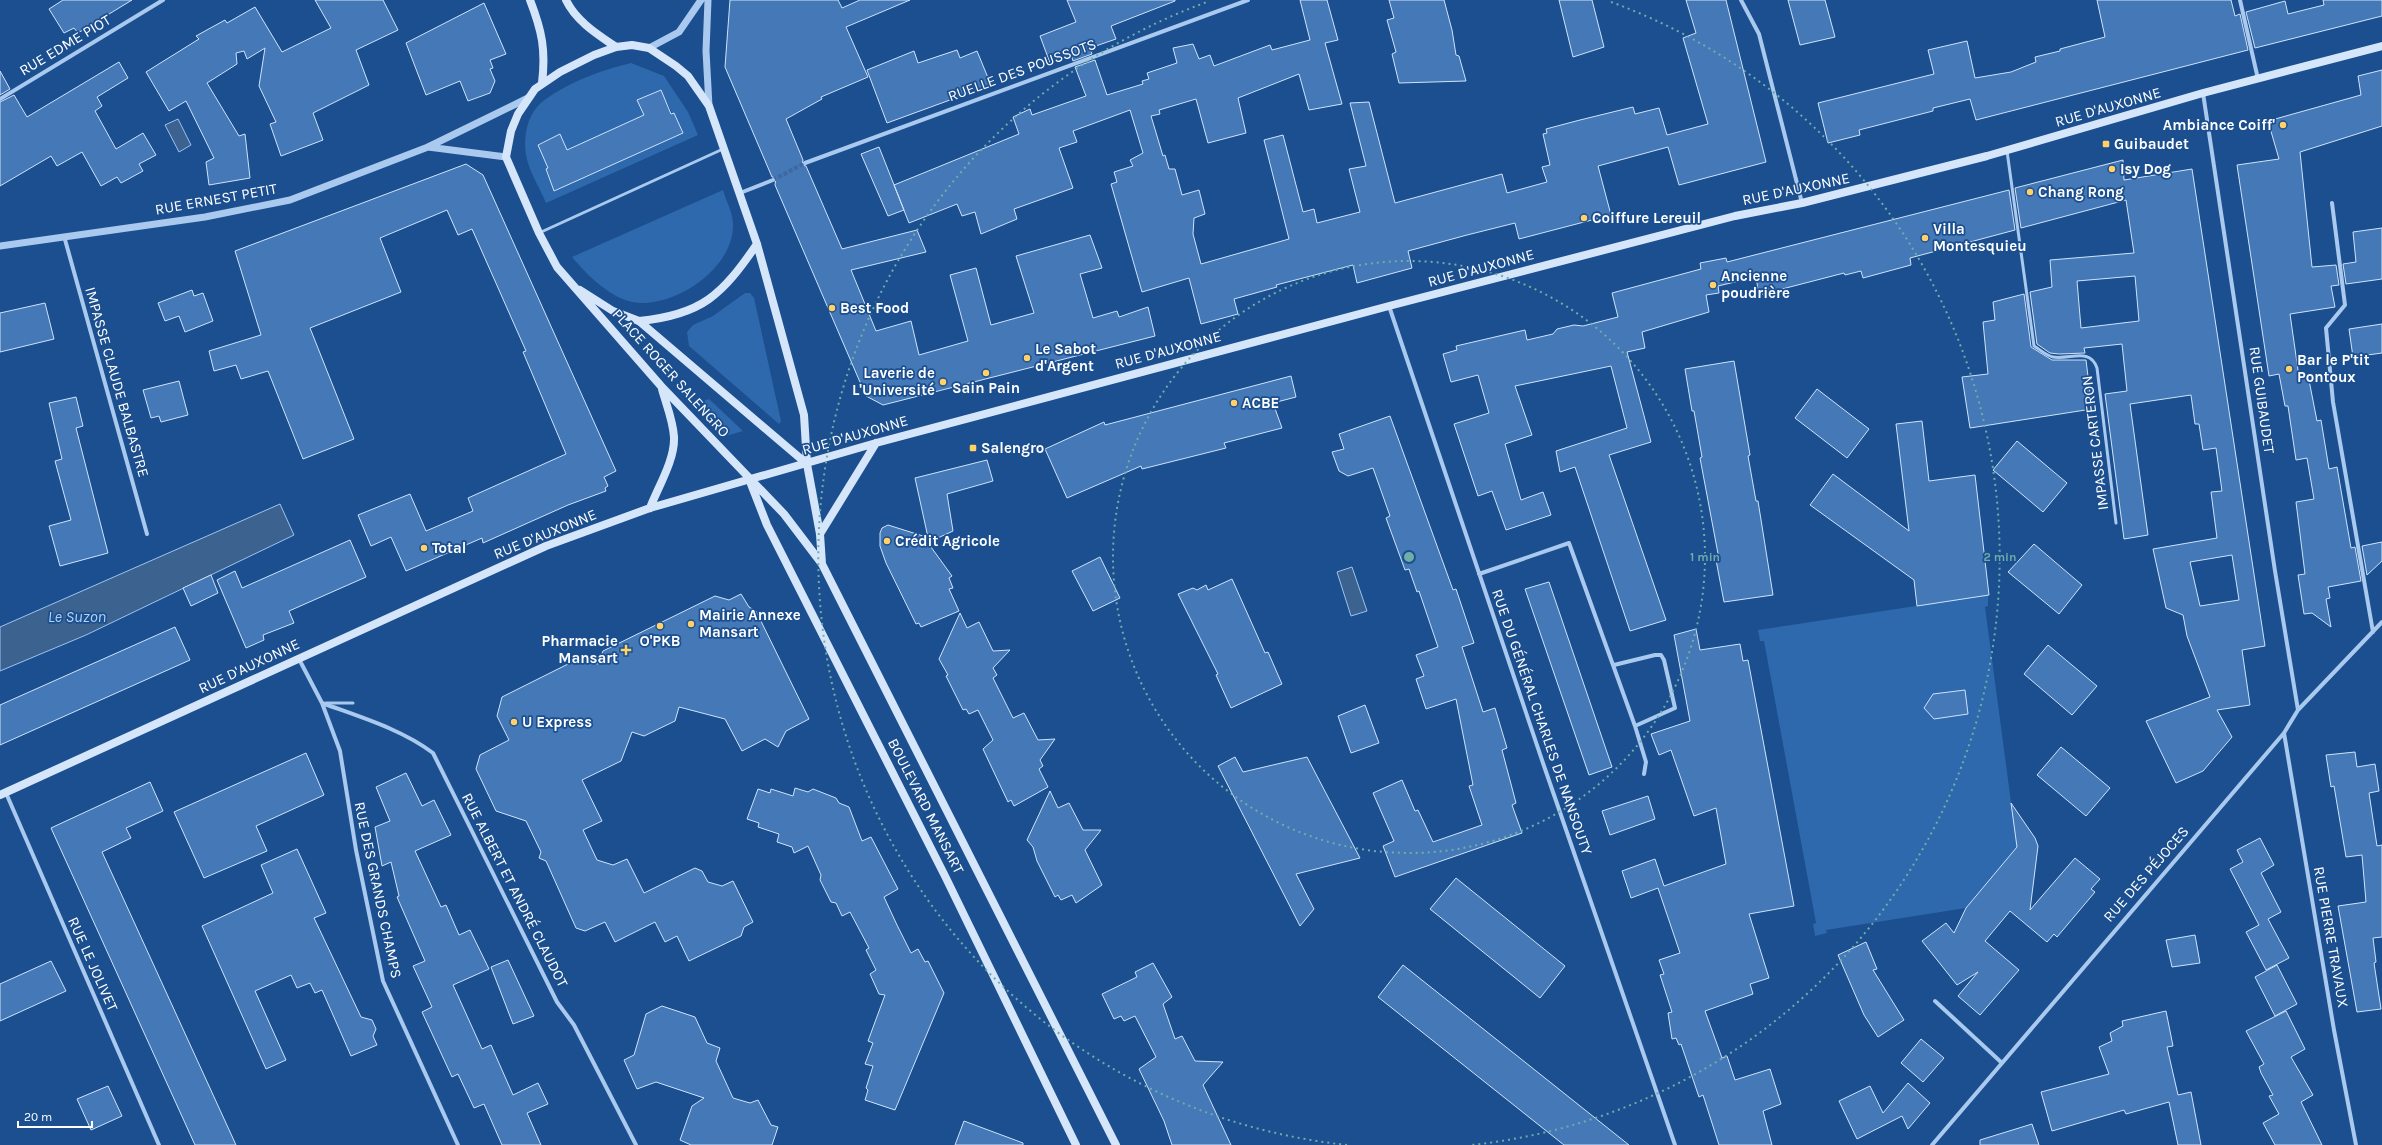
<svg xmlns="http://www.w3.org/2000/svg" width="2382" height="1145" font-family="Karla,sans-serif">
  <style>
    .green { fill: #2e69ad; fill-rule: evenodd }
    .water { fill: #3c6290; stroke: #9cc4f0 }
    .building { fill: #4478b7; stroke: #cfe3fa; fill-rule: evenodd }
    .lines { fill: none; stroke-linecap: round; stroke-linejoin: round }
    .minor-tunnel { stroke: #3d69a0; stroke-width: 4; stroke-dasharray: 4 2; stroke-linecap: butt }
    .service { stroke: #a9c9ee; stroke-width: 3 }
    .minor { stroke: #a9c9ee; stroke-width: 4 }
    .tertiary { stroke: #a9c9ee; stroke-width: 7 }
    .secondary { stroke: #d6e6fa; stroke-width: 8 }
    .ring { fill: none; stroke: #6fada8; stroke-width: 2; stroke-dasharray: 2 4 }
    .poi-dot { fill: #ffd166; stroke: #1b4f8f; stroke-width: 1.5 }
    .labels { text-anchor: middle; stroke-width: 3.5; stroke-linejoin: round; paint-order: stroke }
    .street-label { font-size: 15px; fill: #fff; stroke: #1b4f8f }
    .poi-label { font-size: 15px; font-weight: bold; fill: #fff; stroke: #1b4f8f; text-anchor: start }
    .water-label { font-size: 16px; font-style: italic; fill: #b5d3f5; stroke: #1b4f8f }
    .centre { fill: #6fada8; stroke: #1b4f8f; stroke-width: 2 }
    .ring-label { font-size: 12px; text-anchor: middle; font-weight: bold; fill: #6fada8; stroke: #1b4f8f; stroke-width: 3.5; stroke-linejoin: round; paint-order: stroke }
  </style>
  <rect width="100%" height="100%" fill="#1b4f8f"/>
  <path class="green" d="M631,63L664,76L688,112L698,135L546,203C540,188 529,172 526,155C523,138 527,114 542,102C566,83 601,70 631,63ZM660,90L683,133L554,191L546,170L548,168L538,144L560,134L567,150L644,115L637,100Z
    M723,190C725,198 730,207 732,216C742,264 675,310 632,302C609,297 586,274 572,257Z
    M745,293H750L754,298L781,421L779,424L689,346L687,332L693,325L713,316Z
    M709,399L743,431L726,436L701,402Z
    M1988,595V606L1985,607L2017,847L1966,908L1826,930L1827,933L1815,936L1813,924L1816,923L1764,641H1760L1758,630Z"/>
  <path class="water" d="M178,119L191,145L179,152L165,125Z
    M280,504L294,535L86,635L0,671V627Z
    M1352,567L1367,611L1351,616L1337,572Z"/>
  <path class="building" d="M63,0H132L78,33L74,28L64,33L49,9Z
    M315,0H383L398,30L356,50L369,85L313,113L323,140L281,156L270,124L276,122L259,86L265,48L247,59L244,51L236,53L237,64L207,83L239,136L245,134L250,178L209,185L206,162L214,158L186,101L169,111L146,72L199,39L196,36L225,20L227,23L255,7L282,52L331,28Z
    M730,0H838L842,8L860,0H910L846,27L868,77L821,97L822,99L786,119L803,160L802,165L806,166L842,249L917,230L926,252L851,270L876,331L911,321L919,355L968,341L950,275L976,268L991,325L1034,313L1016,256L1090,235L1102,268L1080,274L1093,318L1117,311L1119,317L1148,307L1155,336L883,405L866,396L775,185L776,178L772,177L725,67Z
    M1067,0H1175V1L1111,26L1116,39L1090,48L1092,54L1073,61L1071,55L1050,63L1040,36L1076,22Z
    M1300,0H1327L1338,40L1325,43L1342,104L1309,110L1299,74L1238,98L1246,133L1208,143L1196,99L1159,110L1160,114L1151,116L1163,156L1165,155L1169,169H1175L1182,195L1199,190L1205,214L1194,218L1193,234L1201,264L1289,239L1264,140L1283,135L1303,212L1314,209L1317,223L1360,212L1349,169L1366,166L1350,103L1369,102L1395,203L1502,174L1507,193L1547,182L1542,167L1550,165L1543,134L1547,133L1546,129L1580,120L1633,107L1635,114L1659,108L1667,135L1708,124L1683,38L1696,33L1686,0H1726L1766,162L1679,185L1668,147L1598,166L1611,215L1519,239L1515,223L1467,235L1408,251L1412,268L1357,283L1353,265L1276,285L1277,287L1234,299L1238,314L1201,324L1189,278L1142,292L1111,184L1117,182L1114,172L1133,166L1130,160L1143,153L1130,110L1073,131L1077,142L1059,148L1073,188L1014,209L1017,219L981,234L975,212L962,216L957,204L909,223L894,185L1019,134L1013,117L1030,109L1032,115L1086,96L1075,67L1095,60L1107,95L1143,84L1142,81L1149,79L1147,73L1177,63L1173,48L1193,44L1199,59L1210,55L1214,66L1270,45L1272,50L1310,40Z
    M1389,0H1444L1452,30L1456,55L1459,56L1466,81L1399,83L1392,54L1396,52L1387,20L1394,18Z
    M1559,0H1592L1604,47L1573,57Z
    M1788,0H1825L1835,37L1800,45Z
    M2097,0H2231L2235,16L2240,14L2248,50L1976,120L1970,99L1933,108V111L1859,130L1860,135L1828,143L1818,103L1934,74L1928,50L1967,41L1975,78L2011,72L2036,62L2035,57L2060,51V49L2105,37Z
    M2323,0H2382V16L2255,48L2246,12L2285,1L2288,14L2324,5Z
    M484,3L506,54L490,60L493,68L490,69L495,81L490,93L468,101L460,81L426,95L406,43Z
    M957,50L960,58L977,51L991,85L887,123L867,70L914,51L918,63Z
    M119,62L128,78L97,97L102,106L95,111L116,149L143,133L156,155L139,164L143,171L121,183L117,177L101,186L82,152L57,166L51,156L0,186V102L14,95L27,117Z
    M2382,70V126L2300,152L2312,267L2336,265L2339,285L2331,286L2335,307L2290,314L2299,377L2308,375L2317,421L2321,420L2329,469L2337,467L2351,548L2355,547L2361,581L2328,587L2330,598L2326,599L2331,627L2312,613L2304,614L2298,575L2305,574L2296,502L2314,499L2307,458L2296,460L2288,406H2285L2279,374L2269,376L2237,165L2279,159L2268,121L2361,95L2358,76Z
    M0,71L10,89L0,95Z
    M661,90L671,114L674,113L683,133L554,191L546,169L548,168L538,145L560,134L567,150L644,115L637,100Z
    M879,147L904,210L888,216L861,154Z
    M2123,160L2124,180L2192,169L2265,646L2242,650L2250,705L2217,710L2232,737L2203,771L2176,783L2146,721L2210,697L2187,636L2183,615L2166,608L2153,549L2217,538L2211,492L2222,491L2216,448L2203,450L2199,424H2195L2191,395L2130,404L2148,535L2124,539L2105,394L2127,391L2122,344L2084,348L2085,353L2059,354L2050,353L2037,344L2030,292L2052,287L2050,260L2134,253L2126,200L2021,228L2015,188ZM2135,276L2139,321L2081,328L2077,281ZM2232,555L2239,600L2200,606L2190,562Z
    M466,164L483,175L616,471L604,477L608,486L605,488L606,491L568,505L483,543L482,538L406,571L391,537L371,546L358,515L410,494L426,531L473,511L468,498L566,454L523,352L526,351L472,229L458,235L447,210L380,238L401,292L310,328L354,439L303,459L268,371L241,379L236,365L214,371L209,351L261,335L235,251Z
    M2009,190L2015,230L1910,258L1911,265L1863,278L1861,271L1845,275L1844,273L1759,295L1756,277L1718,286L1719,293L1706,295L1709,312L1642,332L1645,348L1627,352L1651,442L1609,455L1666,620L1630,631L1575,467L1560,472L1556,451L1627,428L1611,366L1515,386L1532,435L1505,444L1521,500L1543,492L1551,515L1506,530L1492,491L1478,496L1454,424L1489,413L1478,375L1451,382L1443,354L1457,350L1456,346L1525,330L1527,340L1553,334L1557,329L1574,325L1583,326L1618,317L1612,293L1701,269L1700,263L1726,258L1727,262Z
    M2382,228V279L2346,284L2343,264L2356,262L2353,232Z
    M192,290L194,296L203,293L213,321L185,332L179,316L165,321L158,303Z
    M2024,294L2031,347L2052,360H2086L2092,409L1970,428L1962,377L1988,374L1983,322L1995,320L1993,302Z
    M45,303L54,339L0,352V313Z
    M2382,324V353L2353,357L2349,329Z
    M1734,361L1750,455L1748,456L1756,501H1758L1773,595L1724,602L1716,560L1719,559L1700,458L1702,457L1694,411H1692L1685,369Z
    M1291,376L1296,397L1273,403L1282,428L1224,443L1226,448L1142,469L1141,466L1067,498L1045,449L1104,422L1105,425Z
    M179,381L188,415L161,422L159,416L151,418L143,390Z
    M1817,389L1869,429L1847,458L1795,418Z
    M76,397L83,426L76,428L108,553L60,566L49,526L71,520L55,461L62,459L49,403Z
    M1390,416L1453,590L1456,589L1474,643L1462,647L1483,712L1495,708L1507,748L1502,750L1516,803L1512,805L1522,833L1395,877L1383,846L1394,841L1373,793L1402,780L1415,811L1418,810L1433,842L1482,825L1469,786L1473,785L1456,699L1426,709L1416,679L1424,676L1416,655L1438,647L1419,591L1417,592L1409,569L1405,570L1386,518L1390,516L1373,468L1348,476L1339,471L1332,452L1344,449L1339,434Z
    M1922,421L1929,481L1975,475L1989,595L1917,606L1914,580L1810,505L1833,474L1909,531L1896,424Z
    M2017,441L2067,483L2043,512L1993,470Z
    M987,460L993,481L947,494L953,531L929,542L915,478Z
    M888,525L923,536L952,576L949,578L953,588L949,589L959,611L921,627L919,623L916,624L886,563L880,546V533L882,528Z
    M350,540L366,577L289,611L294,623L263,635L264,640L246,648L217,580L235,571L242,588Z
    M2382,542V561L2367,575L2362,546Z
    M2034,544L2082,585L2059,614L2008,572Z
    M1100,557L1120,598L1093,611L1072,571Z
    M211,575L218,593L191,606L183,588Z
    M1232,579L1265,653L1268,652L1282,684L1231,708L1216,675L1218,674L1178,594L1193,588L1197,590L1206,585L1208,590Z
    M1549,582L1612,767L1589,775L1525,589Z
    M741,594L749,607L756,611L809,719L786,731L778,747L765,739L742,751L725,719L679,707L675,721L644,736L632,732L621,761L582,780L602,821L583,830L597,860L613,865L627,859L644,893L695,868L702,871L708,882L722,886L733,881L753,922L744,927L741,936L689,961L677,936L665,942L655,922L615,942L605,922L585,931L576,928L546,861L539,858L541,852L526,821L496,811L476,769L480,755L509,740L497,716L502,697L578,659L598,664L603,651L715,596L729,600Z
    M960,613L967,628L979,622L993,651L1010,650L993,668L997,675L993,678L1013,718L1024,713L1038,740L1055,739L1040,760L1043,766L1039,769L1048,787L1014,806L1011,800L1008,802L983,749L993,740L978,710L969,714L966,709L963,710L946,676L948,675L939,659Z
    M175,627L190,660L0,745V705Z
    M1696,629L1700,650L1740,644L1743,661L1748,660L1794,906L1749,914L1769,978L1750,984L1753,994L1705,1011L1722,1058L1727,1056L1735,1080L1770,1069L1781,1104L1763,1111L1772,1145H1719L1703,1095L1699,1097L1681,1044L1679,1045L1676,1038L1672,1039L1668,1013L1672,1012L1660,975L1664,974L1659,960L1680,953L1658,888L1631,898L1622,871L1655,859L1664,886L1726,864L1716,808L1694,816L1671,750L1659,755L1651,734L1690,721L1674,635Z
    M2048,645L2097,686L2072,715L2024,674Z
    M1965,690L1968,714L1934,719L1924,708L1933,694Z
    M1365,705L1379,743L1351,753L1338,716Z
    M2061,747L2110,788L2086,816L2037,775Z
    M2355,752L2357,767L2375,764L2379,791L2369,793L2377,846L2382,845V937L2373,938L2376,962L2374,963L2381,1009L2357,1012L2338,906L2366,902L2362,855L2346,857L2334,786L2331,787L2326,755Z
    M306,753L324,795L256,826L267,851L204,878L174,812Z
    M1235,757L1243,772L1307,757L1360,858L1296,874L1314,909L1300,926L1218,766Z
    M406,773L422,806L434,800L451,835L415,851L441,907L446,905L459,935L470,930L489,969L453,985L482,1049L491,1045L513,1095L538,1083L548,1104L527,1113L541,1145H502L484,1104L474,1108L458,1074L452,1077L422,1012L432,1007L413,966L425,961L397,897L399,896L391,862L382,866L375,827L390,821L376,787Z
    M150,782L163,811L126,828L131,838L102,852L236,1145H195L51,828Z
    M795,788L808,792L813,789L836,798L839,803L849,807L862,841L871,837L898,889L884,897L897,925L911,953L918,949L925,962L928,961L944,993L895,1110L865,1100L868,1090L866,1088L873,1066L865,1064L873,1043L868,1041L885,995L879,994L870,974L876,970L866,950L869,948L850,912L842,916L836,903L831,902L820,880L821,875L808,846L794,853L792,847L777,842L779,834L758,827L759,823L747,819L758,789L770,793L771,789L793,796Z
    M1050,791L1058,808L1069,803L1083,830H1101L1085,850L1102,885L1076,903L1072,895L1061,900L1058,895L1055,897L1037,861L1033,847L1027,840Z
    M1648,796L1655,819L1610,835L1602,811Z
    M2011,803L2035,838L2038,846L2030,910L2075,858L2100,879L2091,889L2095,892L2057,937L2054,934L2047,942L2010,911L1985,941L2019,970L1980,1015L1958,996L1978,972L1957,985L1922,941L1946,923L1954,933L1966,908L2017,847Z
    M2260,838L2274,865L2261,873L2281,912L2268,919L2289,958L2266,970L2246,932L2259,925L2230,869L2243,862L2237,850Z
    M297,849L326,913L314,918L361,1017L372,1020L376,1029L373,1036L377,1045L351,1056L322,990L315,993L310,983L297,988L291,975L255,991L286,1060L266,1069L202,926L273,893L261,865Z
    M1456,878L1565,966L1540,998L1430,909Z
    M2195,935L2200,963L2172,967L2166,940Z
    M1866,942L1877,969L1873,970L1904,1020L1878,1037L1864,1015L1838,955Z
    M508,960L534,1016L513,1024L491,967Z
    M51,961L66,991L0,1021V984Z
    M1153,963L1172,997L1163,1004L1175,1039L1182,1036L1195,1061L1223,1062L1203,1085L1231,1145H1172L1164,1121L1139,1069L1156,1057L1135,1016L1124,1021L1121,1016L1114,1019L1102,994L1137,977L1135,972Z
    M1403,965L1629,1145H1564L1378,997Z
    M2277,965L2297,1004L2275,1016L2255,977Z
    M662,1006L695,1017L707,1043L720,1048L716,1061L733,1098L750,1103L758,1100L771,1125L778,1127L772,1145H691L680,1140L692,1106L704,1098L656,1082L637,1089L624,1060L634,1055L646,1014Z
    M2166,1011L2173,1046L2167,1047L2178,1095L2191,1092L2201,1145H2178L2169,1102L2126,1114L2124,1110L2052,1131L2041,1092L2109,1074L2099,1047L2112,1041L2110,1033L2123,1026L2122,1021Z
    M2286,1011L2305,1049L2291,1057L2313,1095L2301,1102L2322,1145H2275L2263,1123L2279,1114L2269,1096L2273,1095L2261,1073L2259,1067L2264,1064L2246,1031Z
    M1921,1039L1944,1058L1923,1082L1901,1063Z
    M1908,1083L1930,1103L1908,1129L1902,1116L1857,1139L1839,1101L1870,1086L1883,1113Z
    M108,1086L122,1116L91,1130L77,1099Z
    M964,1121L1023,1143V1145H955Z
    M2032,1124L2039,1145H1980V1140Z"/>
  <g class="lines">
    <path class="minor-tunnel" d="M773,180L805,163"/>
    <path class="service" d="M2007,151L2034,346C2039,349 2047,356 2053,357C2070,360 2090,347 2097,368L2116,523
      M539,233L723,149
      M326,703H353"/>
    <path class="minor" d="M1741,0L1759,34L1802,203
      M2240,0L2258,79
      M2203,93L2275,571L2298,710
      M0,99L163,0
      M805,163L1248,0
      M740,193L773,180
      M2332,203L2345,305L2326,328L2333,402L2373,632
      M64,236L147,534
      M1389,306L1544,766L1675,1145
      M1479,574L1569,543L1635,726L1646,762L1644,774
      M299,659L322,703L340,751L356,850L383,981L458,1145
      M1614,665L1655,655H1661L1664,660L1675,708L1635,726
      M322,703C360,717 401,729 433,753L557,1002L574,1025L636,1145
      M2284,733L2334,1030L2356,1145
      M6,793L159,1145
      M1935,1001L2002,1063
      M1932,1145L2284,733L2298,710L2382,622"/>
    <path class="tertiary" d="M708,0L706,51L709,106
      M649,48L679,32L701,0
      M428,147L506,157
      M0,246L205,217L290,200L428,147L528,98"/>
    <path class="secondary" d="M530,0C542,31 546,50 542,83
      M566,0C576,21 597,34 616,47
      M580,290L613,311L639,321L807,464
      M639,321C702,315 722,295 757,244
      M751,484L767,525L945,876L1076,1145
      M650,508C658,487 675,460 674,437C673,420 666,404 662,389
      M820,534L876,443
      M822,564L820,534L807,464L804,415L757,244L709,106L688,76L676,66L649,48L632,45L616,47L594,55L560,72L535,89L518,114L511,131L506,157L539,233L557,267L661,386L784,514L822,564L1116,1145
      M0,795L546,546L650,508L876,443L1389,306L1735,216L1802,203L1987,156L2203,93L2382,46"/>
  </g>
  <g class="ring">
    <circle cx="1409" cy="557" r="296"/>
    <path d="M1347 1145A591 591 0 0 1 1207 2M1611 2A591 591 0 0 1 1471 1145"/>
  </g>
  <g class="poi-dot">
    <circle cx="2283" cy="125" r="4"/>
    <rect x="2102" y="140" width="8" height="8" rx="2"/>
    <circle cx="2112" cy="169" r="4"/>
    <circle cx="2030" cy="192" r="4"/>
    <circle cx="1584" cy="218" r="4"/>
    <circle cx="1925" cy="238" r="4"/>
    <circle cx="1713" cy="285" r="4"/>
    <circle cx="832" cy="308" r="4"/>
    <circle cx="1027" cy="358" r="4"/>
    <circle cx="2289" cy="369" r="4"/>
    <circle cx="986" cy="373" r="4"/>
    <circle cx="943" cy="382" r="4"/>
    <circle cx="1234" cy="403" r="4"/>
    <rect x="969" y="444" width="8" height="8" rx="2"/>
    <circle cx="887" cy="541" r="4"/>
    <circle cx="424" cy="548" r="4"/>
    <circle cx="691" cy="624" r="4"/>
    <circle cx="660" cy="626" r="4"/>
    <path d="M624 644h4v4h4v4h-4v4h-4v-4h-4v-4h4z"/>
    <circle cx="514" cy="722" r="4"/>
  </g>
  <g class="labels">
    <g class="street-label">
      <text transform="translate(65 45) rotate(-31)" y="5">RUE EDME PIOT</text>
      <text transform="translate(1022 70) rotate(-20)" y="5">RUELLE DES POUSSOTS</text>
      <text transform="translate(2108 107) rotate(-16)" y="5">RUE D'AUXONNE</text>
      <text transform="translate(1796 189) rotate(-12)" y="5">RUE D'AUXONNE</text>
      <text transform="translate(216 199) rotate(-10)" y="5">RUE ERNEST PETIT</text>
      <text transform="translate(1481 268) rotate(-15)" y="5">RUE D'AUXONNE</text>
      <text transform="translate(1168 350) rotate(-15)" y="5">RUE D'AUXONNE</text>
      <text transform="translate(671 373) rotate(48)" y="5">PLACE ROGER SALENGRO</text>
      <text transform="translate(117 382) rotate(74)" y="5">IMPASSE CLAUDE BALBASTRE</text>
      <text transform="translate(2262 400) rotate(82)" y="5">RUE GUIBAUDET</text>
      <text transform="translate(855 435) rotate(-16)" y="5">RUE D'AUXONNE</text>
      <text transform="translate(2095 443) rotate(-97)" y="5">IMPASSE CARTERON</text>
      <text transform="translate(545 534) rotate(-22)" y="5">RUE D'AUXONNE</text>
      <text transform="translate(249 666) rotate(-25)" y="5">RUE D'AUXONNE</text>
      <text transform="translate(1542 722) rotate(71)" y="5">RUE DU GÉNÉRAL CHARLES DE NANSOUTY</text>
      <text transform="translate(926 806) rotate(63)" y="5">BOULEVARD MANSART</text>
      <text transform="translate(2146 874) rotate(-49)" y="5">RUE DES PÉJOCES</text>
      <text transform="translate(378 890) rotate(78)" y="5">RUE DES GRANDS CHAMPS</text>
      <text transform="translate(515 890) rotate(63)" y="5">RUE ALBERT ET ANDRÉ CLAUDOT</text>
      <text transform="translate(2331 937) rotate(80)" y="5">RUE PIERRE TRAVAUX</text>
      <text transform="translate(93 964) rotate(66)" y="5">RUE LE JOLIVET</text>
    </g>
    <g class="poi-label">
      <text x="2275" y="130" text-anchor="end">Ambiance Coiff'</text>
      <text x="2114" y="149">Guibaudet</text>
      <text x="2120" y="174">Isy Dog</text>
      <text x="2038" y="197">Chang Rong</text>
      <text x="1592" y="223">Coiffure Lereuil</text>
      <text x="1933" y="234">Villa<tspan x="1933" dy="17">Montesquieu</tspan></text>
      <text x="1721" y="281">Ancienne<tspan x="1721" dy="17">poudrière</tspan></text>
      <text x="840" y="313">Best Food</text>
      <text x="1035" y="354">Le Sabot<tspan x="1035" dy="17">d'Argent</tspan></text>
      <text x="2297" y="365">Bar le P'tit<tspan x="2297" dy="17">Pontoux</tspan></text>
      <text x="935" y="378" text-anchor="end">Laverie de<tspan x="935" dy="17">L'Université</tspan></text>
      <text x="986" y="393" text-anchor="middle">Sain Pain</text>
      <text x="1242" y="408">ACBE</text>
      <text x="981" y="453">Salengro</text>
      <text x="895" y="546">Crédit Agricole</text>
      <text x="432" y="553">Total</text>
      <text x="699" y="620">Mairie Annexe<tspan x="699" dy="17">Mansart</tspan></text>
      <text x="618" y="646" text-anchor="end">Pharmacie<tspan x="618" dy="17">Mansart</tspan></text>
      <text x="660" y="646" text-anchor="middle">O'PKB</text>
      <text x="522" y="727">U Express</text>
    </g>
    <g class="water-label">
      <text x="77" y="622">Le Suzon</text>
    </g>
  </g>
  <circle cx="1409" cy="557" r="6" class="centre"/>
  <g class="ring-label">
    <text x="1705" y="561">1 min</text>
    <text x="2000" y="561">2 min</text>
  </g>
  <path d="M18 1121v6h74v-6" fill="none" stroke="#ffffff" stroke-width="2"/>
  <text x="24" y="1121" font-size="12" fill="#ffffff" stroke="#1b4f8f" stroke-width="3" paint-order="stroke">20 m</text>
</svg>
